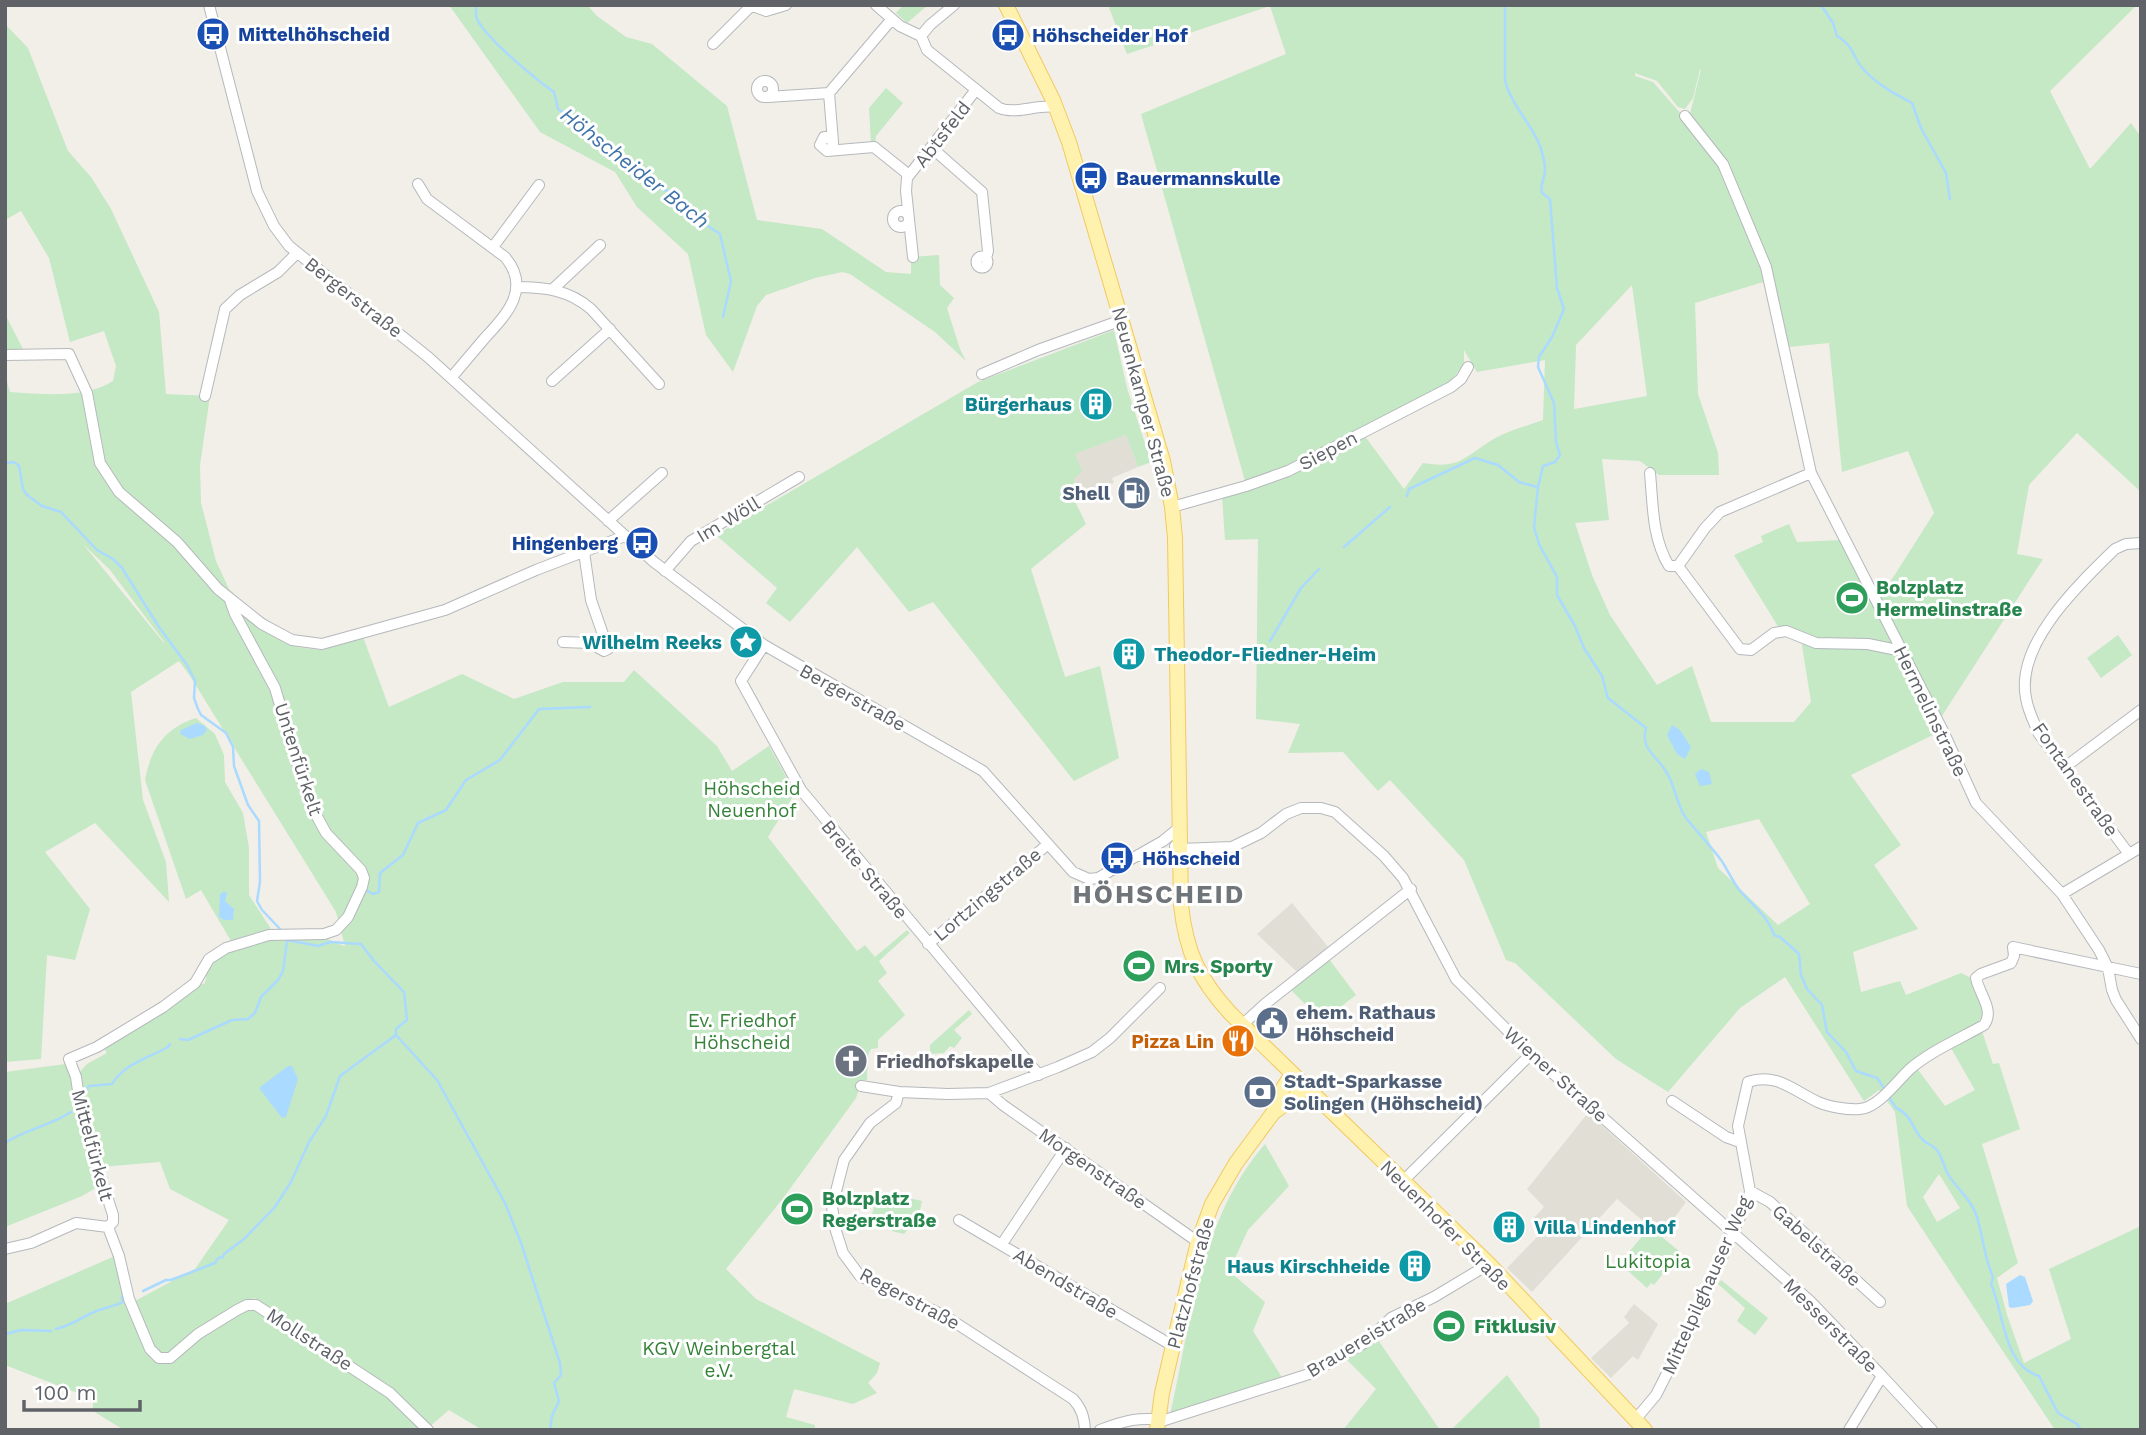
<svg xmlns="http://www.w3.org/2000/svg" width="2146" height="1435" font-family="'Work Sans',sans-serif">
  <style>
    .education { fill: #e1ded6 }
    .green { fill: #c5e8c5; fill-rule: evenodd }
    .water { fill: #aadaff }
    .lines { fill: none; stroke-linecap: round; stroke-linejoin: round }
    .stream { stroke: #aadaff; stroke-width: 2.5 }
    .minor-casing { stroke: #b5b8bc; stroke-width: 12 }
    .major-casing { stroke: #f2c960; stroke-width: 16 }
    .minor { stroke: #fff; stroke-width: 10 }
    .major { stroke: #fff2af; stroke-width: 14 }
    .labels { text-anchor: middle; stroke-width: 6; stroke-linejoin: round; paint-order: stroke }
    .transit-label { font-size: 19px; font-weight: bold; fill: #164399; stroke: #fff; text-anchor: start }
    .street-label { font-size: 19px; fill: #5f6368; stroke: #fff }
    .culture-label { font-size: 19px; font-weight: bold; fill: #0d838f; stroke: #fff; text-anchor: end }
    .service-label { font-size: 19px; font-weight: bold; fill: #4e5e75; stroke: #fff; text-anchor: start }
    .leisure-label { font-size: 19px; font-weight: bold; fill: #27864d; stroke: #fff; text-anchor: start }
    .park-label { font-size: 19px; fill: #348238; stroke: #fff }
    .food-label { font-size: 19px; font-weight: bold; fill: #c56008; stroke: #fff; text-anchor: end }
    .worship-label { font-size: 19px; font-weight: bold; fill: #5b616d; stroke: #fff; text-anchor: start }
    .water-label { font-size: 21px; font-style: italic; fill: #4174aa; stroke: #fff }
    .district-label { font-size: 26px; font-weight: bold; letter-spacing: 2px; fill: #70757a; stroke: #fff }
  </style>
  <rect width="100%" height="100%" fill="#f1efe8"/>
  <path class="education" d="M1126,435L1138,467L1112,478L1114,483L1092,489L1074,499V479L1078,472L1074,454Z
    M1292,903L1329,948L1298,973L1257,934Z
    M1588,1113L1686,1202L1661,1236L1617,1199L1532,1292L1507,1268L1545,1229L1534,1218L1544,1207L1527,1189Z
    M1634,1304L1658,1324L1638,1360L1633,1356L1611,1378L1591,1358L1629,1323L1624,1317Z"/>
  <path class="green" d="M449,5H583L589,7L597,16L626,37L652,44L727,106L757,220L822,229L886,272L911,274V257L939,255L940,285L954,298L947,308L960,349L966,361L935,332L850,274L842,272L815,278L766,295L757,306L733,372L706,335L688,254L637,207L615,172L540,132Z
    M903,5H928L907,23L896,13Z
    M1108,5H2137L2050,91L2090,169L2131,123L2141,137V492L2077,433L2029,485L2017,554L2043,559L1940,719L1880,598L1934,513L1908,451L1842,472L1829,343L1788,347L1773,279L1695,303L1698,394L1718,453L1719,475H1659L1640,461L1602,459L1609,520L1575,523L1592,575L1610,615L1657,685L1692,666L1711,722H1794L1811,702L1801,639L1779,628L1734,555L1763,542L1761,536L1789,524L1797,542L1842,540L1939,732L1851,775L1901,845L1874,865L1918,929L1853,952L1861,992L1900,981L1906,995L1961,973L1971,978L1985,1014L1976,1025L1913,1063L1945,1106L1975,1090L1951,1048L1982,1031L1993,1064L1999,1063L2020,1129L1982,1144L2018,1263L1997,1278L2007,1315L2024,1363L2071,1339L2049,1269L2141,1226V1430H2055L1907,1206L1895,1112L1879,1090L1864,1101L1785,977L1740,1008L1668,1092L1616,1059L1515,963L1506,960L1464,860L1390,780L1378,791L1343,752L1288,753L1300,724L1256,719L1258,539L1225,540L1222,496L1247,488L1141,114L1286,54L1270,6L1127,54ZM1700,69H1701L1690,114L1692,119L1688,122L1653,82L1635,76V73L1657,81L1678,107L1685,109L1693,98ZM1632,285L1647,396L1574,409L1576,345ZM1464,350L1477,372L1545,360L1543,420C1527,426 1507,431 1492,440C1463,458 1460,469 1423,463L1404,489L1364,435L1449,383L1464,364ZM1759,819L1810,904L1778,925L1718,868L1706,832ZM1939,1174L1960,1208L1937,1222L1923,1197Z
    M5,24L28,48L68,151L91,177L111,209L159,312L166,394L210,396L200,465L201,503L216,561L229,589L248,607L295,638L297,647L320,650L363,637L389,707L462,674L514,699L563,682H624L634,670L717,746L732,771L769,746L795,793L768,837L857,951L865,945L875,957L907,930L910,933L879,961L887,973L878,981L905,1015L878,1040V1048L871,1049L868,1055L867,1080H862L856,1098L784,1197L726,1269L756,1299L880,1363L877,1373L868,1383L877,1393L853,1404L794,1389L786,1417L815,1425V1430H482L449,1410L429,1427L255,1298L242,1302L167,1356L157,1354L133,1302L195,1269L229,1220L170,1189L160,1162L101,1167L83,1113L76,1076L87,1064L107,1053L102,1046L197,986L205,983C206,979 206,971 208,967C221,942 300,933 325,938C332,940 339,945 345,946L336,912L190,676L179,661L131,692L143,800L166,862L169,902L95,823L45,852L90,909L75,960L47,955L41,1059L5,1062V375L10,392C41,394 86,399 113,381L116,366L104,331L70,342L49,258L21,211L5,220ZM83,544L110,570L165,643H164Z
    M886,88L903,103L876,136L875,145L871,144L869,108Z
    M5,314L24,351L5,349Z
    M1114,330L1127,388L1151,462L1138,467L1126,435L1075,454L1082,471L1074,479V499L1086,524L1031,569L1065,677L1100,666L1119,758L1074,781L933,602L909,612L857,547L790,622L766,603L777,588L716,535L978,382Z
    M2118,635L2132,655L2101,678L2087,658Z
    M196,718L215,734L224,755L225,782L243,813L249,848V895L271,929L231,941L201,890L186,899L145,780C151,748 165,728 196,718Z
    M1329,959L1356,995L1322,1021L1290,989Z
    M969,1010L972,1014L954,1030L962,1038L954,1048L950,1046L944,1053L930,1054V1045Z
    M66,1064L72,1075L99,1186L82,1196L5,1227V1072Z
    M1265,1144L1289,1186L1248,1230L1229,1271L1265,1302L1253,1331L1283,1379L1170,1415C1191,1322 1200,1219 1265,1144Z
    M878,1191L922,1201L919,1216L904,1234L892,1231V1221L887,1215L877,1214L871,1219Z
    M797,1193L810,1200L796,1227L784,1220Z
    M1650,1227L1680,1252L1654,1285L1651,1283L1647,1288L1627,1270L1629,1267L1623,1259Z
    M115,1256L151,1356L158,1363L169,1364C193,1341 220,1316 253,1308L389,1396L420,1430H124L93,1411V1395L85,1386L80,1394L5,1365V1304Z
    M1721,1280L1768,1318L1755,1335L1737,1321L1745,1308L1718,1284Z
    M1378,1340L1440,1430H1343L1376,1389L1347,1360Z
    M1507,1375L1539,1418L1540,1430H1451Z"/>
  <path class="water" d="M197,723L205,726L207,730L203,735L190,739L180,734L181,730Z
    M1672,725L1680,730L1691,747L1685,759L1677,754L1667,735Z
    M1701,769L1709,772L1712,784L1700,786L1695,774Z
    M225,891L227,894L225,901L234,909L233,920H224L219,917L220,894Z
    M288,1066H292L298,1079L286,1117L282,1118L259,1088Z
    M2020,1275L2025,1277L2033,1301L2030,1305L2012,1308L2009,1307L2006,1284Z"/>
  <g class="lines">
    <path class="stream" d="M476,5C476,7 476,15 476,16C481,35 537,80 554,92L558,109L607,142L650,184L675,194L696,218L720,234L731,281L723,317
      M1505,5V80C1511,106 1534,126 1541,149C1543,155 1545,166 1545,172C1544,180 1540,184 1542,193L1550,199L1557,288L1564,309L1552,337L1539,357L1538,367L1554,403L1556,442L1560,455L1555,462L1543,466L1538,487L1534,527L1539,544L1557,577V595L1575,626L1584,648L1602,676L1608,698L1646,728C1640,750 1656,754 1667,773C1676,788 1676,804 1686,818C1697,832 1710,845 1721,860C1728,870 1733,883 1741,892C1754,906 1768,917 1774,935L1780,937L1799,954L1801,975L1807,989L1822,1005L1827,1032L1846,1052L1856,1071L1877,1078L1886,1091
      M1821,5L1833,23L1837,36C1855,46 1852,58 1865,71C1878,85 1895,94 1912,103L1921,128L1946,173L1950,199
      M5,463L14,462L19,466L23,489L27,495L42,506L61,512L97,550L113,559L122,568L159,627L187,665L195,681L194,698L198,709L201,715L226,733L233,747L234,766L248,805L259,821L260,882L257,901L262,910L282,931
      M1407,496L1409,489L1475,458L1498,465L1519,482L1537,487
      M1344,547L1390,507
      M1270,641L1301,588L1319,569
      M363,896L366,890L373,894L379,892L380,873L403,855L418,823L446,810L466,780L500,760L539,709L590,707
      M287,940L318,946L330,942L361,944L374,961L404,992L407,1020L396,1029V1035L437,1080L505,1203L521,1243L560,1363L561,1375L554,1383L559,1401L552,1416L550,1430
      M180,1039L188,1040L232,1020L248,1019L255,1013L261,997L278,980L283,971L287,941
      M83,1095L89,1086L112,1084C124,1064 148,1058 168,1047L170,1044
      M1889,1097L1896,1108C1912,1114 1912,1130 1923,1140C1927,1144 1932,1145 1936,1149C1943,1157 1943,1166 1948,1174C1956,1188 1970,1198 1976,1214C1983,1235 1984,1257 1993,1277L1991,1284C2004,1312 2003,1366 2039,1376L2058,1413L2077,1424L2081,1430
      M5,1143C23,1130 50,1126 71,1112
      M143,1291L166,1280H171L215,1263L218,1258L223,1257L224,1254L244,1239L275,1207L291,1182L309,1142L326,1116L340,1076L396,1035
      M56,1329C70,1326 79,1319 92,1313C102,1308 113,1307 123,1302L122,1297
      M5,1334L21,1330L51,1331"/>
    <defs>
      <path id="minor" d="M209,5L257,191L274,226L289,246L428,357L654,562L764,645L983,771L1073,872L1089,879L1098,878L1163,841L1179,828
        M750,5L766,11L786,5
        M876,5L900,26L921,36
        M921,36L927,50L999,108C1016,115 1037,104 1056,107
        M921,36L930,25L954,5
        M713,44L751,6
        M757 89a8 8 0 1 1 16 0a8 8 0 1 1-16 0Z
        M829,93L833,142
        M768,97L829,93L892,19
        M1685,116L1723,164L1766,267L1811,473L1944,733L1976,803L2062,894L2099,950L2108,968L2112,990L2116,1000L2141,1039
        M932,148L982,192L988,251L986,258
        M829,150L833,146V142L828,137H824L820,145L827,151L874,147L909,175
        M418,184L427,199L505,257C532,289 506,315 484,339C473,352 462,365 451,378
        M893 219a8 8 0 1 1 16 0a8 8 0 1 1-16 0Z
        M493,247L539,185
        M976.5 262a5.5 5.5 0 1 1 11 0a5.5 5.5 0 1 1-11 0Z
        M913,257L906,191L907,178L975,91
        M516,287C545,287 569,290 591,309L659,384
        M553,289L600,245
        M5,355L69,354L87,393L100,463L119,492L177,542L218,589L262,624L292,640L322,644L445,610L536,570L625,536
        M982,374L1038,350L1122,320
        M552,381L610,329
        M205,396L225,309L240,295L278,272L297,253
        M1650,473C1653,505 1652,538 1669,566H1678
        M1811,473L1720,512L1705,528L1678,566L1740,649L1751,650L1774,633L1786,631L1816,643L1868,644L1902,651
        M1172,507L1246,486L1288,471L1451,387L1461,379L1468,367
        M608,521L662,473
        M584,552L591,600L608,649
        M665,571L691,541L799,477
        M563,642L590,643L604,651L608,649
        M764,645L741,681L801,790L1039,1075
        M2065,767L2141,710
        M1175,846L1180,849L1232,847L1261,833L1286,814L1301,808H1321L1335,812L1384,856L1403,878L1456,979L1531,1054L1810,1301L1882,1376L1849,1430
        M2129,854L2039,734C2034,722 2028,711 2026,698C2015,644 2080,583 2115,549L2126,544L2141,543
        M1139,856L1180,857
        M2062,894L2141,847
        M928,944L1047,845
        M1242,1025L1265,1004L1411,889
        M861,1086L899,1092
        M989,1093L1003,1105L1198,1242
        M1672,1101L1726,1137L1740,1142
        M1403,1181L1531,1054
        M1750,1191L1770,1202L1880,1302
        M959,1220L1173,1346
        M108,1227L113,1222V1215L82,1118L76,1077L69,1059L97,1047L163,1007L195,983L209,959L226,948L269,935L324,934L336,930L348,917L362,887L364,878L361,870L326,833L314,811L304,786L275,688L235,614L230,600
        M108,1227L119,1256L129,1299L150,1349L159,1358H170L198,1334L237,1310L247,1305H256L390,1393L428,1430
        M1002,1244L1066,1148
        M5,1249L31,1243L76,1223L108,1227
        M1882,1376L1932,1430
        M1635,1420L1656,1395L1692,1324L1749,1197L1750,1191L1738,1126L1748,1082C1776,1072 1794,1091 1818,1102C1829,1107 1848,1110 1860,1109C1878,1108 1897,1081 1910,1069C1929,1052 1961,1038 1984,1025C1995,1010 1979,994 1976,978L1981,974L2011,963L2014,956L2013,947L2141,974
        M1085,1430C1084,1417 1082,1409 1073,1399L945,1316L860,1276L843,1253L836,1231L832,1207L844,1160L870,1123L896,1103L899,1092L948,1094L989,1093L1058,1067L1092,1052L1110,1038L1160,988
        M1100,1430C1126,1420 1138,1417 1165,1420L1309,1374L1366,1342L1391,1318L1434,1297L1489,1264"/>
      <path id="major" d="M1006,5L1053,100L1069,142L1163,461L1172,507L1175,538L1181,905C1186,952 1199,979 1230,1013L1489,1264L1645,1430
        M1274,1112L1294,1098L1305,1087
        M1157,1430L1162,1393L1173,1346L1198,1242L1212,1204L1236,1163L1273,1113L1283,1088L1292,1074"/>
    </defs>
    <use href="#minor" class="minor-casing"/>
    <use href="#major" class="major-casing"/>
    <use href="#minor" class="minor"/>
    <use href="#major" class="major"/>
  </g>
  <defs>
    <symbol id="bus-disc" viewBox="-11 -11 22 22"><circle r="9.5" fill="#1a4fb4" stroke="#fff"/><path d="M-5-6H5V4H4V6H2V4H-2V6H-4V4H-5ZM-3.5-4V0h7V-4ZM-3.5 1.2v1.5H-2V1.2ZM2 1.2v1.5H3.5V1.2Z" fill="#fff"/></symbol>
    <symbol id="building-disc" viewBox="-11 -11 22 22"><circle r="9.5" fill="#0f9aa8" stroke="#fff"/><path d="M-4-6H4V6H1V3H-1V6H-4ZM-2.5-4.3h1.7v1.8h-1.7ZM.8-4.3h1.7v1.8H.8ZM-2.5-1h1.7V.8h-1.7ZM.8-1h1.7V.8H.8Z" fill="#fff"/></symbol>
    <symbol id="fuel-disc" viewBox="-11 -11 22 22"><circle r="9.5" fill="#5c6f8a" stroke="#fff"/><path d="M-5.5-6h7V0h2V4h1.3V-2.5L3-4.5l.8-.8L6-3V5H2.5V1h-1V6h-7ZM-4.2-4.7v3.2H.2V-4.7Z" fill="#fff"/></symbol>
    <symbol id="stadium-disc" viewBox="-11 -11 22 22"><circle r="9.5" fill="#2e9e5b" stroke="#fff"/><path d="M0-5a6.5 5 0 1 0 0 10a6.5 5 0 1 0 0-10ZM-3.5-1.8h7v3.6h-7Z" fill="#fff"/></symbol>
    <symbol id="sight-disc" viewBox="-11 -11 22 22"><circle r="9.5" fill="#0f9aa8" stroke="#fff"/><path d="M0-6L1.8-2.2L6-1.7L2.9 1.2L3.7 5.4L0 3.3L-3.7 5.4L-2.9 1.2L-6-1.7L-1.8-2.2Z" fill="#fff"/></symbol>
    <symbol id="civic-disc" viewBox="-11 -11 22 22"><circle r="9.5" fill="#5c6f8a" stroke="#fff"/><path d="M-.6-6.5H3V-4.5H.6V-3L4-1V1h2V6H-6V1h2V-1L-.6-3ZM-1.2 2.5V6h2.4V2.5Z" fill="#fff"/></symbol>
    <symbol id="restaurant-disc" viewBox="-11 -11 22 22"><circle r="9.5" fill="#e8710a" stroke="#fff"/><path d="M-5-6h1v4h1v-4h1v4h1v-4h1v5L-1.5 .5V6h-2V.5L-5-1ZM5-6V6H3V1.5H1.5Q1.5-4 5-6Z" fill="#fff"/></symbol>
    <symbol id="church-disc" viewBox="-11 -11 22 22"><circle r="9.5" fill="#6b7280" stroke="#fff"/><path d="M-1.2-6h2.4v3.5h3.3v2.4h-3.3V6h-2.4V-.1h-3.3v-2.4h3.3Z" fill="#fff"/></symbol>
    <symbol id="bank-disc" viewBox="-11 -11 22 22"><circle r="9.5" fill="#5c6f8a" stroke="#fff"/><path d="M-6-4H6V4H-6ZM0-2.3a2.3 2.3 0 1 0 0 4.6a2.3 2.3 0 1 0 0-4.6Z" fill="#fff"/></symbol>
  </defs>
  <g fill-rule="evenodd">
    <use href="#bus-disc" x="194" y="15" width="38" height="38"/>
    <use href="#bus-disc" x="989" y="16" width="38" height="38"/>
    <use href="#bus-disc" x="1072" y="159" width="38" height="38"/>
    <use href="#building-disc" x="1077" y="385" width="38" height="38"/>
    <use href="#fuel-disc" x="1115" y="474" width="38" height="38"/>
    <use href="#bus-disc" x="623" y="524" width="38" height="38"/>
    <use href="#stadium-disc" x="1833" y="579" width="38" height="38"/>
    <use href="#sight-disc" x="727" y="623" width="38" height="38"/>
    <use href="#building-disc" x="1110" y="635" width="38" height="38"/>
    <use href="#bus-disc" x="1098" y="839" width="38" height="38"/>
    <use href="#stadium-disc" x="1120" y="947" width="38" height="38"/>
    <use href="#civic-disc" x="1253" y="1004" width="38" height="38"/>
    <use href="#restaurant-disc" x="1219" y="1022" width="38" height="38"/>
    <use href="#church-disc" x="832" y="1042" width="38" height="38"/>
    <use href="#bank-disc" x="1241" y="1073" width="38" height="38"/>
    <use href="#stadium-disc" x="778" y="1190" width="38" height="38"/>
    <use href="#building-disc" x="1490" y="1208" width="38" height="38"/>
    <use href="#building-disc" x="1396" y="1247" width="38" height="38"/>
    <use href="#stadium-disc" x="1430" y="1307" width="38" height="38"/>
  </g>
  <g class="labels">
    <g class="transit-label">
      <text x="238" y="41">Mittelhöhscheid</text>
      <text x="1032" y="42">Höhscheider Hof</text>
      <text x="1116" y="185">Bauermannskulle</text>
      <text x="618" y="550" text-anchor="end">Hingenberg</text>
      <text x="1142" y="865">Höhscheid</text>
    </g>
    <g class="street-label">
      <text transform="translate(942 134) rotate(-52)" y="7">Abtsfeld</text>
      <text transform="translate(354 297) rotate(38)" y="7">Bergerstraße</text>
      <text transform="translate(1144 402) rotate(75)" y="7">Neuenkamper Straße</text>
      <text transform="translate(1328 450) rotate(-28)" y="7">Siepen</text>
      <text transform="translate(728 519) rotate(-31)" y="7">Im Wöll</text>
      <text transform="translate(853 697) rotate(29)" y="7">Bergerstraße</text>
      <text transform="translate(1931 711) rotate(64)" y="7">Hermelinstraße</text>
      <text transform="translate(299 759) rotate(72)" y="7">Untenfürkelt</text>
      <text transform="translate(2076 779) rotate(55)" y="7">Fontanestraße</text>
      <text transform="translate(865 869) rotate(50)" y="7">Breite Straße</text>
      <text transform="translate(987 894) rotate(-40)" y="7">Lortzingstraße</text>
      <text transform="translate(1556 1074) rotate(42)" y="7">Wiener Straße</text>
      <text transform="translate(93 1145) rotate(75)" y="7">Mittelfürkelt</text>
      <text transform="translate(1093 1168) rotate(35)" y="7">Morgenstraße</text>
      <text transform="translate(1446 1225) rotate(45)" y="7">Neuenhofer Straße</text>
      <text transform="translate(1817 1245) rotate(42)" y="7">Gabelstraße</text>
      <text transform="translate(1066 1283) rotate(31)" y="7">Abendstraße</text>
      <text transform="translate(1190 1283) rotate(-75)" y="7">Platzhofstraße</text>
      <text transform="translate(1706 1285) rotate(-66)" y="7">Mittelpilghauser Weg</text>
      <text transform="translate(910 1298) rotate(28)" y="7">Regerstraße</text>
      <text transform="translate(1831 1325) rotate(45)" y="7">Messerstraße</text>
      <text transform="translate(1366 1337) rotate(-31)" y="7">Brauereistraße</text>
      <text transform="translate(310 1339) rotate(33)" y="7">Mollstraße</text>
    </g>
    <g class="culture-label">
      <text x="1072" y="411">Bürgerhaus</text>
      <text x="722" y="649">Wilhelm Reeks</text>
      <text x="1154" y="661" text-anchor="start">Theodor-Fliedner-Heim</text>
      <text x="1534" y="1234" text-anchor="start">Villa Lindenhof</text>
      <text x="1390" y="1273">Haus Kirschheide</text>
    </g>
    <g class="service-label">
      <text x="1110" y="500" text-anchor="end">Shell</text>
      <text x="1296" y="1019">ehem. Rathaus<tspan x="1296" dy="22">Höhscheid</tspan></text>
      <text x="1284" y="1088">Stadt-Sparkasse<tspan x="1284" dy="22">Solingen (Höhscheid)</tspan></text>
    </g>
    <g class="leisure-label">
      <text x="1876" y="594">Bolzplatz<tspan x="1876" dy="22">Hermelinstraße</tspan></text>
      <text x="1164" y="973">Mrs. Sporty</text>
      <text x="822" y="1205">Bolzplatz<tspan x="822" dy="22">Regerstraße</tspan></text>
      <text x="1474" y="1333">Fitklusiv</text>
    </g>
    <g class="park-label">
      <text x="752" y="795">Höhscheid<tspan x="752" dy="22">Neuenhof</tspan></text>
      <text x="742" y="1027">Ev. Friedhof<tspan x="742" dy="22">Höhscheid</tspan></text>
      <text x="1648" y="1268">Lukitopia</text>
      <text x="719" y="1355">KGV Weinbergtal<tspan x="719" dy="22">e.V.</tspan></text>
    </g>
    <g class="food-label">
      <text x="1214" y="1048">Pizza Lin</text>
    </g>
    <g class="worship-label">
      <text x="876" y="1068">Friedhofskapelle</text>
    </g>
    <g class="water-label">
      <text transform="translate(635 168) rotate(38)" y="7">Höhscheider Bach</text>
    </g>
    <g class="district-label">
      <text x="1159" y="903">HÖHSCHEID</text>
    </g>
  </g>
  <rect width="2146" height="1435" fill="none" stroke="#5f6368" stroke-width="14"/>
  <path d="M24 1400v10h116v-10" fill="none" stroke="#5f6368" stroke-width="3.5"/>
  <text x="35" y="1400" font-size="21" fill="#5f6368" stroke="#ffffff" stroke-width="5" paint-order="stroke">100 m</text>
</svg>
